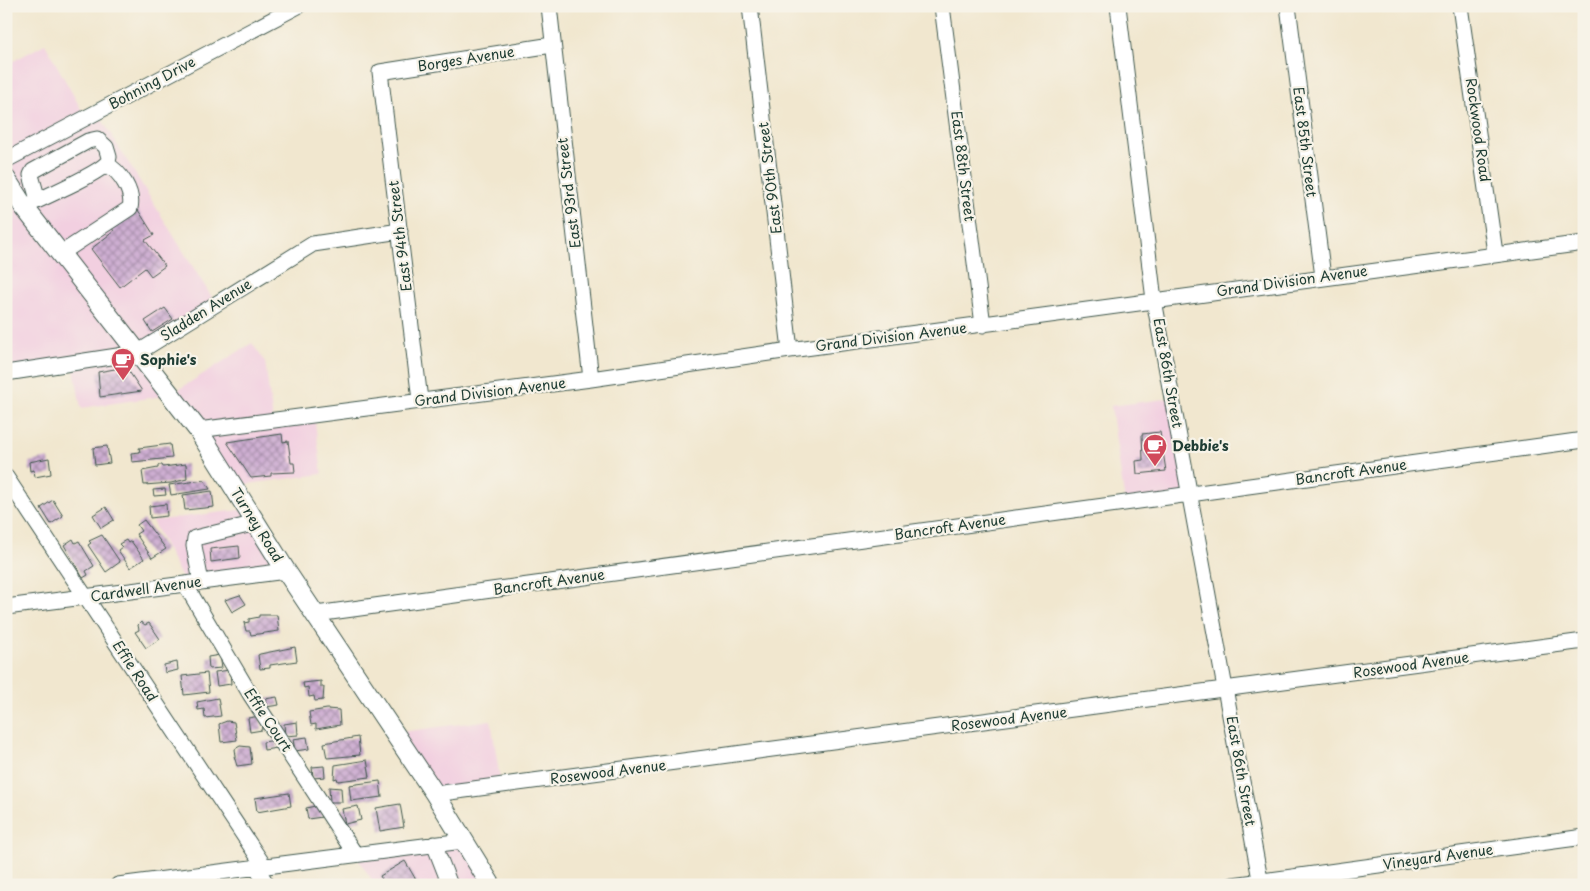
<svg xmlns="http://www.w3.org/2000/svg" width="1590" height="891" font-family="'Playpen Sans',sans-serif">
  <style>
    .built { fill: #f2cfe0 }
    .building { fill: url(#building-cross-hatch) }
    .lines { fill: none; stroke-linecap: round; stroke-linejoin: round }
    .minor-casing { stroke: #3e564b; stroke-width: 17 }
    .major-casing { stroke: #3e564b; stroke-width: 21 }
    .minor { stroke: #fff; stroke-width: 15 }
    .major { stroke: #fff; stroke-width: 19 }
    .labels { text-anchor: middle; stroke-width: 4.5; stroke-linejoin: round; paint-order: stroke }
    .street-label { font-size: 14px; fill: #1f3d34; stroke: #f7f3e8 }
    .poi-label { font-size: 14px; font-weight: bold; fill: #1f3d34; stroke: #f7f3e8; text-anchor: start }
  </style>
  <defs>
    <pattern id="building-cross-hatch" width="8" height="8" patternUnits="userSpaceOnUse" patternTransform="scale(1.25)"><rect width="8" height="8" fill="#ceaed2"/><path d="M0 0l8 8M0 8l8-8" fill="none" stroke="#a78fab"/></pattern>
  </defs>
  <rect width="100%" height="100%" fill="#f7f3e8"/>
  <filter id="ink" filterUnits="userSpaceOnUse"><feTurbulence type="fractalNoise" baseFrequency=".02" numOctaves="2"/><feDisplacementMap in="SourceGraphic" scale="10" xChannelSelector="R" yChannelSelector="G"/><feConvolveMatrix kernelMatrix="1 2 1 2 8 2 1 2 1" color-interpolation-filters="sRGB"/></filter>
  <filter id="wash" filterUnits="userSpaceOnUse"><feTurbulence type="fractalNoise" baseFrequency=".0096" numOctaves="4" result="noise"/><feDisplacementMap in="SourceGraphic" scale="20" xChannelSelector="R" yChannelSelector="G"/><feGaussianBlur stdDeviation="1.12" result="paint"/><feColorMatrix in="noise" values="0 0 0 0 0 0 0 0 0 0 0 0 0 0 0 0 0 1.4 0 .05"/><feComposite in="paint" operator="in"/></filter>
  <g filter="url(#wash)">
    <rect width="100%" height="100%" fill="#f1e7cf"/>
    <path class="built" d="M45,44L86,118L97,112L216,304L137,353L170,395L252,343L265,362L273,420L314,415L322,474L233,486L170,395L81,408L73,363L6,373V65Z
      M1172,398L1190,494L1125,503L1111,406Z
      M247,509L286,571L185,584L152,521Z
      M491,720L501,786L435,794L394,733Z
      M463,841L491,885H375L355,854Z"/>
    <g id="blocks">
      <path class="building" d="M138,210L154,235L145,240L165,266L151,276L145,268L120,287L91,249L114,231L111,227Z
        M165,308L173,319L152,332L145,321Z
        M126,367L142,391L100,397L98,372Z
        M1160,432L1166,471L1137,474L1136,461L1143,460L1142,434Z
        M282,434L283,442L288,441L291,463H294L295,472L271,473V476L251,478L227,442Z
        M170,444L172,458L132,462L131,453L140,452L139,448Z
        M107,446L110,463L95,465L93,448Z
        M49,458L51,474L35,477L34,470L30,471L29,462Z
        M186,464L187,479L171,483L144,485L142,471L158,468V465H162L163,467Z
        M204,480L210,489L171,495L169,485Z
        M165,489L166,495L154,496L153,490Z
        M212,491L214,507L185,510L183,495Z
        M53,500L63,516L51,524L41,508Z
        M166,504L167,516L150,518L149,506Z
        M106,507L114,520L101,528L93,515Z
        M144,520L166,549L152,558L136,534L141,531L137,525Z
        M102,535L120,562L106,572L88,545L91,543L89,541Z
        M73,539L75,543L79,541L94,566L86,571L88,575L83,578L64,545Z
        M126,540L128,543L131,541L144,559L130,568L118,550L122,547L119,544Z
        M239,546L240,558L211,562L210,549Z
        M240,595L246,604L232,612L225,600Z
        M259,615H277L279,631L251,635L250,631H246L244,623L249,622V619L259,617Z
        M141,622L145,625L149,623L160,639L146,648L135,632L139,630L138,625Z
        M295,647L297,661L270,665V668L260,669L258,655L260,654Z
        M220,655L222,668L209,669L208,657Z
        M177,662L178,670L165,673L164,665Z
        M230,670L231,684L217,686L215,672Z
        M207,673L209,692L184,695L182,676Z
        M321,681V687H324L323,700L315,701L314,696L309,697L308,687L304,688L303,683Z
        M277,697L279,705L266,707L265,699Z
        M218,698L221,716L205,718L204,709L198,710L197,702Z
        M327,709L339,710L340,725L316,729V724L311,725L309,712Z
        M260,716L262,730L250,732L248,718Z
        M227,721L234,722L237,740L221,742L219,724Z
        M297,722L298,735L285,736L284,724Z
        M307,737L309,749L295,751L293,739Z
        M358,737L360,755L327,758L324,743Z
        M276,740L277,748L264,750L263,742Z
        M240,746L250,747L252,764L237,766L234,756H236L235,749Z
        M367,760L370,777L338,781L337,778L334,779L335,765Z
        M324,766L325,777L313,778L312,767Z
        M380,781L382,797L351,801L349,785Z
        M329,787L341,788L342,802H330Z
        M289,793L291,806L257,812L255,798Z
        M400,804L404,827L380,831L376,808Z
        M320,805L322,817L308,819L306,808Z
        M358,806L361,820L345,824L342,809Z
        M405,861L419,885H385L380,876Z"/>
    </g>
  </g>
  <g filter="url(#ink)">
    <use href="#blocks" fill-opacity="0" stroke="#3e564b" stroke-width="1"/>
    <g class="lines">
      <defs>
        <path id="minor" d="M549,6L591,379
          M750,6L790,350
          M942,6L983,325
          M1118,6L1154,300L1261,885
          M1288,6L1323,277
          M1460,6L1495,253
          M6,160L298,6
          M24,207C42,198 94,176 106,164C109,161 108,161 109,157L106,147L97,139L88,141L33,171L31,175L38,200
          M60,254L130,208C134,192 120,171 106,164
          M6,373L137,353L313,244L400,231
          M420,400L380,72L552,45
          M198,430L591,379L790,350L1584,243
          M6,477L264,866
          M201,582L194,546L195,538L256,523
          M185,584L250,694L355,854
          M6,607L286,571
          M316,614L1584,440
          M435,794L1584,641
          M434,844L450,885
          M256,867L267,885
          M118,885L463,841
          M1233,885L1584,837"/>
        <path id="major" d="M6,179L24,207L198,430L286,571L435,794L491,885"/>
      </defs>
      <use href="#minor" class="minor-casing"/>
      <use href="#major" class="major-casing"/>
      <use href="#minor" class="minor"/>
      <use href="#major" class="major"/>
    </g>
  </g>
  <defs>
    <symbol id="cafe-pin" viewBox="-11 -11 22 30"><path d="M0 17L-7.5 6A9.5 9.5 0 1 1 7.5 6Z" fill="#d1495b" stroke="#f7f3e8"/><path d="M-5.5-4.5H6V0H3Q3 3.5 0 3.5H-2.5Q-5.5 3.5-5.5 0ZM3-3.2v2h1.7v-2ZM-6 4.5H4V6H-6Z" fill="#fff"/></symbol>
  </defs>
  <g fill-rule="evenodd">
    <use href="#cafe-pin" x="109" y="346" width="28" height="38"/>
    <use href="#cafe-pin" x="1141" y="432" width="28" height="38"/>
  </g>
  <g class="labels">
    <g class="street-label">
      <text transform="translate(466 59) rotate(-9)" y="5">Borges Avenue</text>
      <text transform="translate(152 83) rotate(-28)" y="5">Bohning Drive</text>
      <text transform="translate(1478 130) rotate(82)" y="5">Rockwood Road</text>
      <text transform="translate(1305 142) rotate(83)" y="5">East 85th Street</text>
      <text transform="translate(963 166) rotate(83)" y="5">East 88th Street</text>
      <text transform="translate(770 178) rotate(-97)" y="5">East 90th Street</text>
      <text transform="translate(569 193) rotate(-97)" y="5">East 93rd Street</text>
      <text transform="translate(400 236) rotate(-97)" y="5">East 94th Street</text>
      <text transform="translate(1292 281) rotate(-8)" y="5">Grand Division Avenue</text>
      <text transform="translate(206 310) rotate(-32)" y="5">Sladden Avenue</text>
      <text transform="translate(891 337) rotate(-7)" y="5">Grand Division Avenue</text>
      <text transform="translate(1168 373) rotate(80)" y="5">East 86th Street</text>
      <text transform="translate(490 392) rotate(-7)" y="5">Grand Division Avenue</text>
      <text transform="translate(1351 472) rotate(-8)" y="5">Bancroft Avenue</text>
      <text transform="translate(257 525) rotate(58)" y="5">Turney Road</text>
      <text transform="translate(950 527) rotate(-8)" y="5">Bancroft Avenue</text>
      <text transform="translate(549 582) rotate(-8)" y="5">Bancroft Avenue</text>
      <text transform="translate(146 589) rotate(-8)" y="5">Cardwell Avenue</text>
      <text transform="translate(1411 665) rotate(-8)" y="5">Rosewood Avenue</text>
      <text transform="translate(135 671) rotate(57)" y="5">Effie Road</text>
      <text transform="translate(1009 719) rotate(-7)" y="5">Rosewood Avenue</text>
      <text transform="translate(268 720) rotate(56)" y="5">Effie Court</text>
      <text transform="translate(1241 771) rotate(80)" y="5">East 86th Street</text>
      <text transform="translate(608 772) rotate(-7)" y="5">Rosewood Avenue</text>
      <text transform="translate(1438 857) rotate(-8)" y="5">Vineyard Avenue</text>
    </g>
    <g class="poi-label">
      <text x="140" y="365">Sophie's</text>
      <text x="1172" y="451">Debbie's</text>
    </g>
  </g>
  <rect width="1590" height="891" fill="none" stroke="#f7f3e8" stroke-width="25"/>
</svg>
